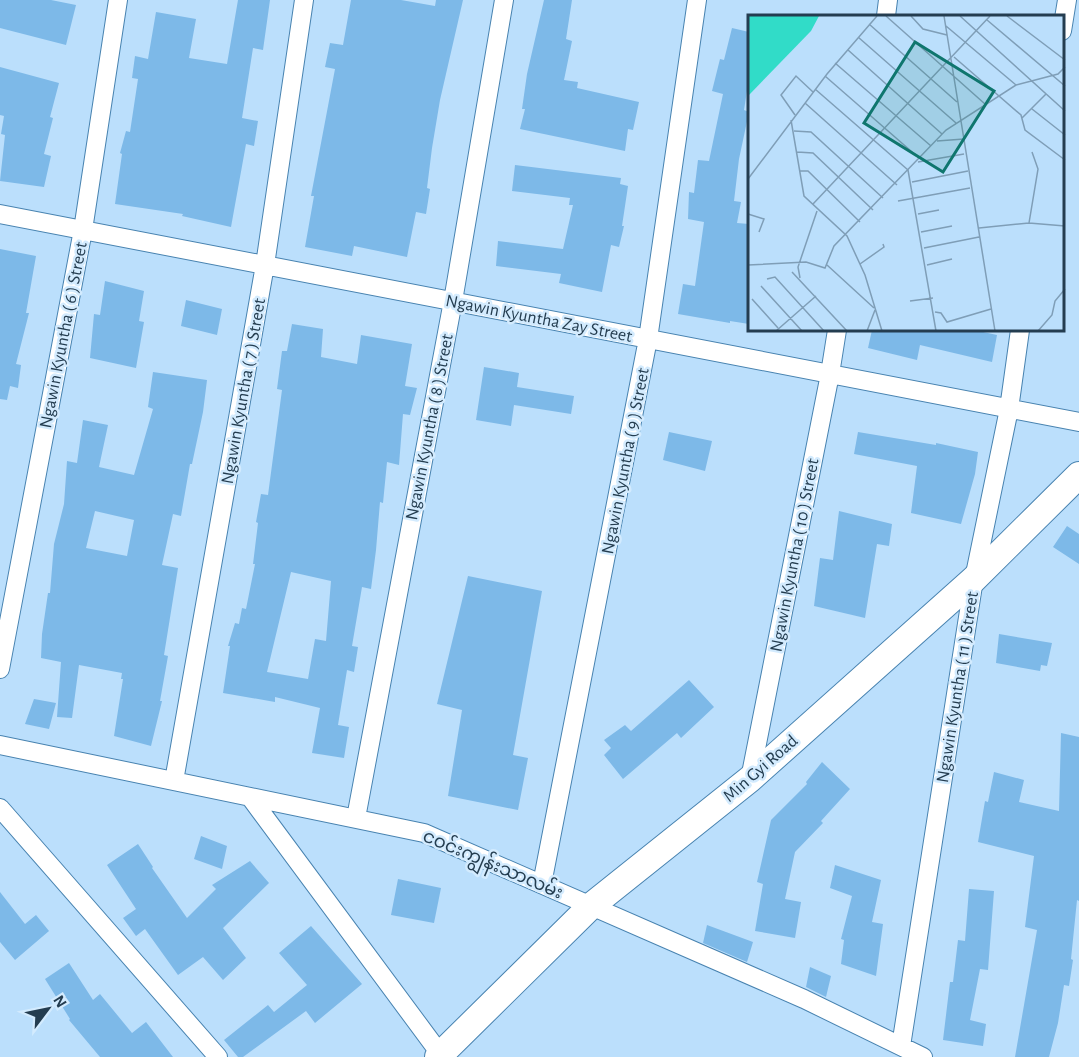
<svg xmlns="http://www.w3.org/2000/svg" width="1079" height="1057" font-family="'Alegreya Sans','Noto Sans Myanmar',sans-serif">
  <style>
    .building { fill: #7db9e8; fill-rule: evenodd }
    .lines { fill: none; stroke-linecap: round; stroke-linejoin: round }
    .minor-casing { stroke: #4883b0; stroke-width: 20 }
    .secondary-casing { stroke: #4883b0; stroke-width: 28 }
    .minor { stroke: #fff; stroke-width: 18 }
    .secondary { stroke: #fff; stroke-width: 26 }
    .labels { text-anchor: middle; stroke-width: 5; stroke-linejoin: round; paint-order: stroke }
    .street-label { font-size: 18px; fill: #243d50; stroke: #d3ebfe }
    .inset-road { fill: none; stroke: #7f9eb7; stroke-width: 1.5 }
    .view { fill: #0f766e; fill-opacity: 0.15; stroke: #0f766e; stroke-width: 3 }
    .inset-edge { fill: none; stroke: #243d50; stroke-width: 3 }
  </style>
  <rect width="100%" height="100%" fill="#bbdffc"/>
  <path class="building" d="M0,0H51L76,5L66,45L0,28Z
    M238,0H270L263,50L253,48L242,118L258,121L254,146L246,144L231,227L182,216L183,214L115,204L122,154L120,153L126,131L130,132L138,79L132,78L135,56L148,59L156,12L196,19L189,58L227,64Z
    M351,0H401L435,6L436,0H463L440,100L432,148L427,188L430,189L426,214L416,212L407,257L354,246L352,256L305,247L314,196H311L335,69L325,67L330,43L343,45Z
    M544,0H572L566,39L572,41L564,80L578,82L577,88L639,102L633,130L628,129L625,151L520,129L525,109H522L527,74Z
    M732,28L749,32V78L744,110L749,112L739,159L734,201L741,202L737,223L749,224V324L730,321V323L678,314L683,284L695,286L704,222L688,219L689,192L694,193L698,160L709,161L723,94L712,91L720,59L724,60Z
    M0,67L59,83L50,117L53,118L44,154L51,156L44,187L0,181L5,135L1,134L4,116L0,115Z
    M515,165L621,178L620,184L628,186L622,226H624L619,247L611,245L602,292L559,283L561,274L496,266L498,241L563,249L573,205H569L570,198L512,191Z
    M0,249L36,256L26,313H29L16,364L21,365L18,388L10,386L7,400L0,399Z
    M105,281L144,291L139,321L144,322L136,368L90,358L94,314L100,315Z
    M186,300L222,309L217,335L181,326Z
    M292,324L323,329L321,357L357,364L361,335L412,344L405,386L417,388L410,415L403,414L399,465L387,462L383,503L380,502L376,550L371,589L362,587L352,646L358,647L354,672L347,670L338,725L349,727L344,758L312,753L320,708L275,697V702L223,693L230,646H228L235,623L239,624L242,608L246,609L255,564H253L258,523L256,522L261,494L268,495L282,390L277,389L282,351H287ZM291,572L331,581L326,641L315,639L308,679L267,672Z
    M872,330H974L997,335L992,362L920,345L917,360L868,348Z
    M484,367L519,373L517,387L574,396L571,414L514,405L511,426L476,420Z
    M153,372L207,380L203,412L192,464H190L181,516L173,514L162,565L178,568L164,655L168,656L160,701H162L151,746L114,736L123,679H121L122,673L79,665L72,718L57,717L61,662L41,658L42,634L48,593H50L54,544L64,504L67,461L77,463L83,420L108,425L99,467L134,475L153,409L148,407ZM95,511L134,520L127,556L86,548Z
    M669,432L712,441L705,471L663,460Z
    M858,432L936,445V443L978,452L975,474L961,524L911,513L917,466L854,454Z
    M839,511L892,524L889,546L877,544L865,618L814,606L820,558L833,560Z
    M1067,526L1079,534V564L1053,547Z
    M468,576L542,591L513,755L528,758L518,810L448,796L462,710L437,704Z
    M999,634L1052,643L1047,666L1041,665L1040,671L996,663Z
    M689,680L714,707L681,738L677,733L623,779L604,755L611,748L604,740L625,725L631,731Z
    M34,699L56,703L49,729L25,724Z
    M1061,733L1079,737V901L1077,900L1071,959L1073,960L1069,986L1064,985L1058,1023L1049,1057H1015L1037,930L1025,927L1034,856L978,842L985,801L988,802L994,772L1024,780L1019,802L1059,811Z
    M822,762L850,789L821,821L823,823L795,852L785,899L801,902L795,938L755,931L763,884L757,882L771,820L807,784L806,782Z
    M201,836L227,846L222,869L194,859Z
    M138,844L153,867L152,868L187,918L216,889L212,885L250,861L269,883L223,928L246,958L223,980L203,957L178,975L145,929L136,936L123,918L136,909L107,865Z
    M835,865L881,880L872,922L883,924L876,976L841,964L844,940L841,939L852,896L830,888Z
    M398,879L441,888L434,923L391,915Z
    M969,889L994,891L988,970L980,969L970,1020L986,1024L983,1046L943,1040L950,982H953L958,940L965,941Z
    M0,892L25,924L36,915L49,931L15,960L0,942Z
    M707,925L753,942L747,962L703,943Z
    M311,926L362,984L315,1023L306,1011L243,1057H238L224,1040L268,1005L274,1012L307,985L279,953Z
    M69,963L93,1000L100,994L132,1033L146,1022L173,1057H100L69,1020L70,1019L45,979Z
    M810,967L831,976L826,997L806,987Z"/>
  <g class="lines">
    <defs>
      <path id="minor" d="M886,16L888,0
        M1062,31L1067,0
        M0,214L1079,422
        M0,669L83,230L118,0
        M0,745L424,833L804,999L923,1057
        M750,779L830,374L837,330
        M174,781L265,265L304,0
        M250,797L441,1055
        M0,808L218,1057
        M356,818L453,301L504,0
        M542,884L648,339L697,0
        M901,1046L974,579L1009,409L1020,330"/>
      <path id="secondary" d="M438,1057L591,906L750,779L974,579L1079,475"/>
    </defs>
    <use href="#minor" class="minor-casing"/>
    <use href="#secondary" class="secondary-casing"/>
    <use href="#minor" class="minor"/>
    <use href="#secondary" class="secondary"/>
  </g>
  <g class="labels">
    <g class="street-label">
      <text transform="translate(539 318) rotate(11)" y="6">Ngawin Kyuntha Zay Street</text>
      <text transform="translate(63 335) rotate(-79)" y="6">Ngawin Kyuntha ( 6 ) Street</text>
      <text transform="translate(243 391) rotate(-80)" y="6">Ngawin Kyuntha ( 7 ) Street</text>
      <text transform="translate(429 427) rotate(-79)" y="6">Ngawin Kyuntha ( 8 ) Street</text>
      <text transform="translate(625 461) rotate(-79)" y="6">Ngawin Kyuntha ( 9 ) Street</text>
      <text transform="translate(794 555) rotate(-79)" y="6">Ngawin Kyuntha ( 10 ) Street</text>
      <text transform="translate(957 687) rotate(-81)" y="6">Ngawin Kyuntha ( 11 ) Street</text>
      <text transform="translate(760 768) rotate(-41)" y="6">Min Gyi Road</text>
      <text transform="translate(493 864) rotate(23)" y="6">ငဝင်းကျွန်းသာလမ်း</text>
    </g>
  </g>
  <g transform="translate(748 15)">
    <rect width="316" height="316" fill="#bbdffc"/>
    <path d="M0,1H71L63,16L0,81Z" fill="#31dcc8"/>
    <path class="inset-road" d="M138,1L237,89M163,1L175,14L199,20M196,1L247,316M212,1L317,96M259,1L317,45M239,5L317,71M121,9L209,87M198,11L268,70M110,22L208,108M100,35L194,119M206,42L273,100L277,115L317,145M87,48L183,131M77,61L171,143M67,74L160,155M57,88L149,170M284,94L317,120M47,100L33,80L48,61L65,77M274,103L298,79M43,105L56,181L99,221L117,260L134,316M46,116L63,117L135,183M189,126L216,124M49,137L65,138L125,195M170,147L216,139M160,155L188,316M52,156H60L112,207M0,164L79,59L129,1M164,167L220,156M150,186L222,173M65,189L242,1M0,199L16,204L11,217M170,199L191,195M281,208L290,154L284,137M231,213L281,208L317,211M173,217L204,211M176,233L231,222M112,249L136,232L135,229M0,250L58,247L77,253L86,231L198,115L268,70L310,59L317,52M79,250L126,293M179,250L204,244M44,257L99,316M52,263L50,252L69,196M19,264L27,262L76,316M13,271L54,316M4,284L30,313M162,286L185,283M187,297L193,298L199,307L243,294M28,316L68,281M119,316L127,295M290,316L304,300L307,286L317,274"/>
    <path class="view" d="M167,27L246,76L195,157L116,108Z"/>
    <rect width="316" height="316" class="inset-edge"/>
  </g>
  <g transform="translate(48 1009) rotate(58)" stroke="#d3ebfe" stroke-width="4.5" paint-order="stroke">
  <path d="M0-4.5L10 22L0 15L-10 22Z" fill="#243d50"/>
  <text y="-9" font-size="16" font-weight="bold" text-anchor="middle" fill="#243d50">N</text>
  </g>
</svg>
